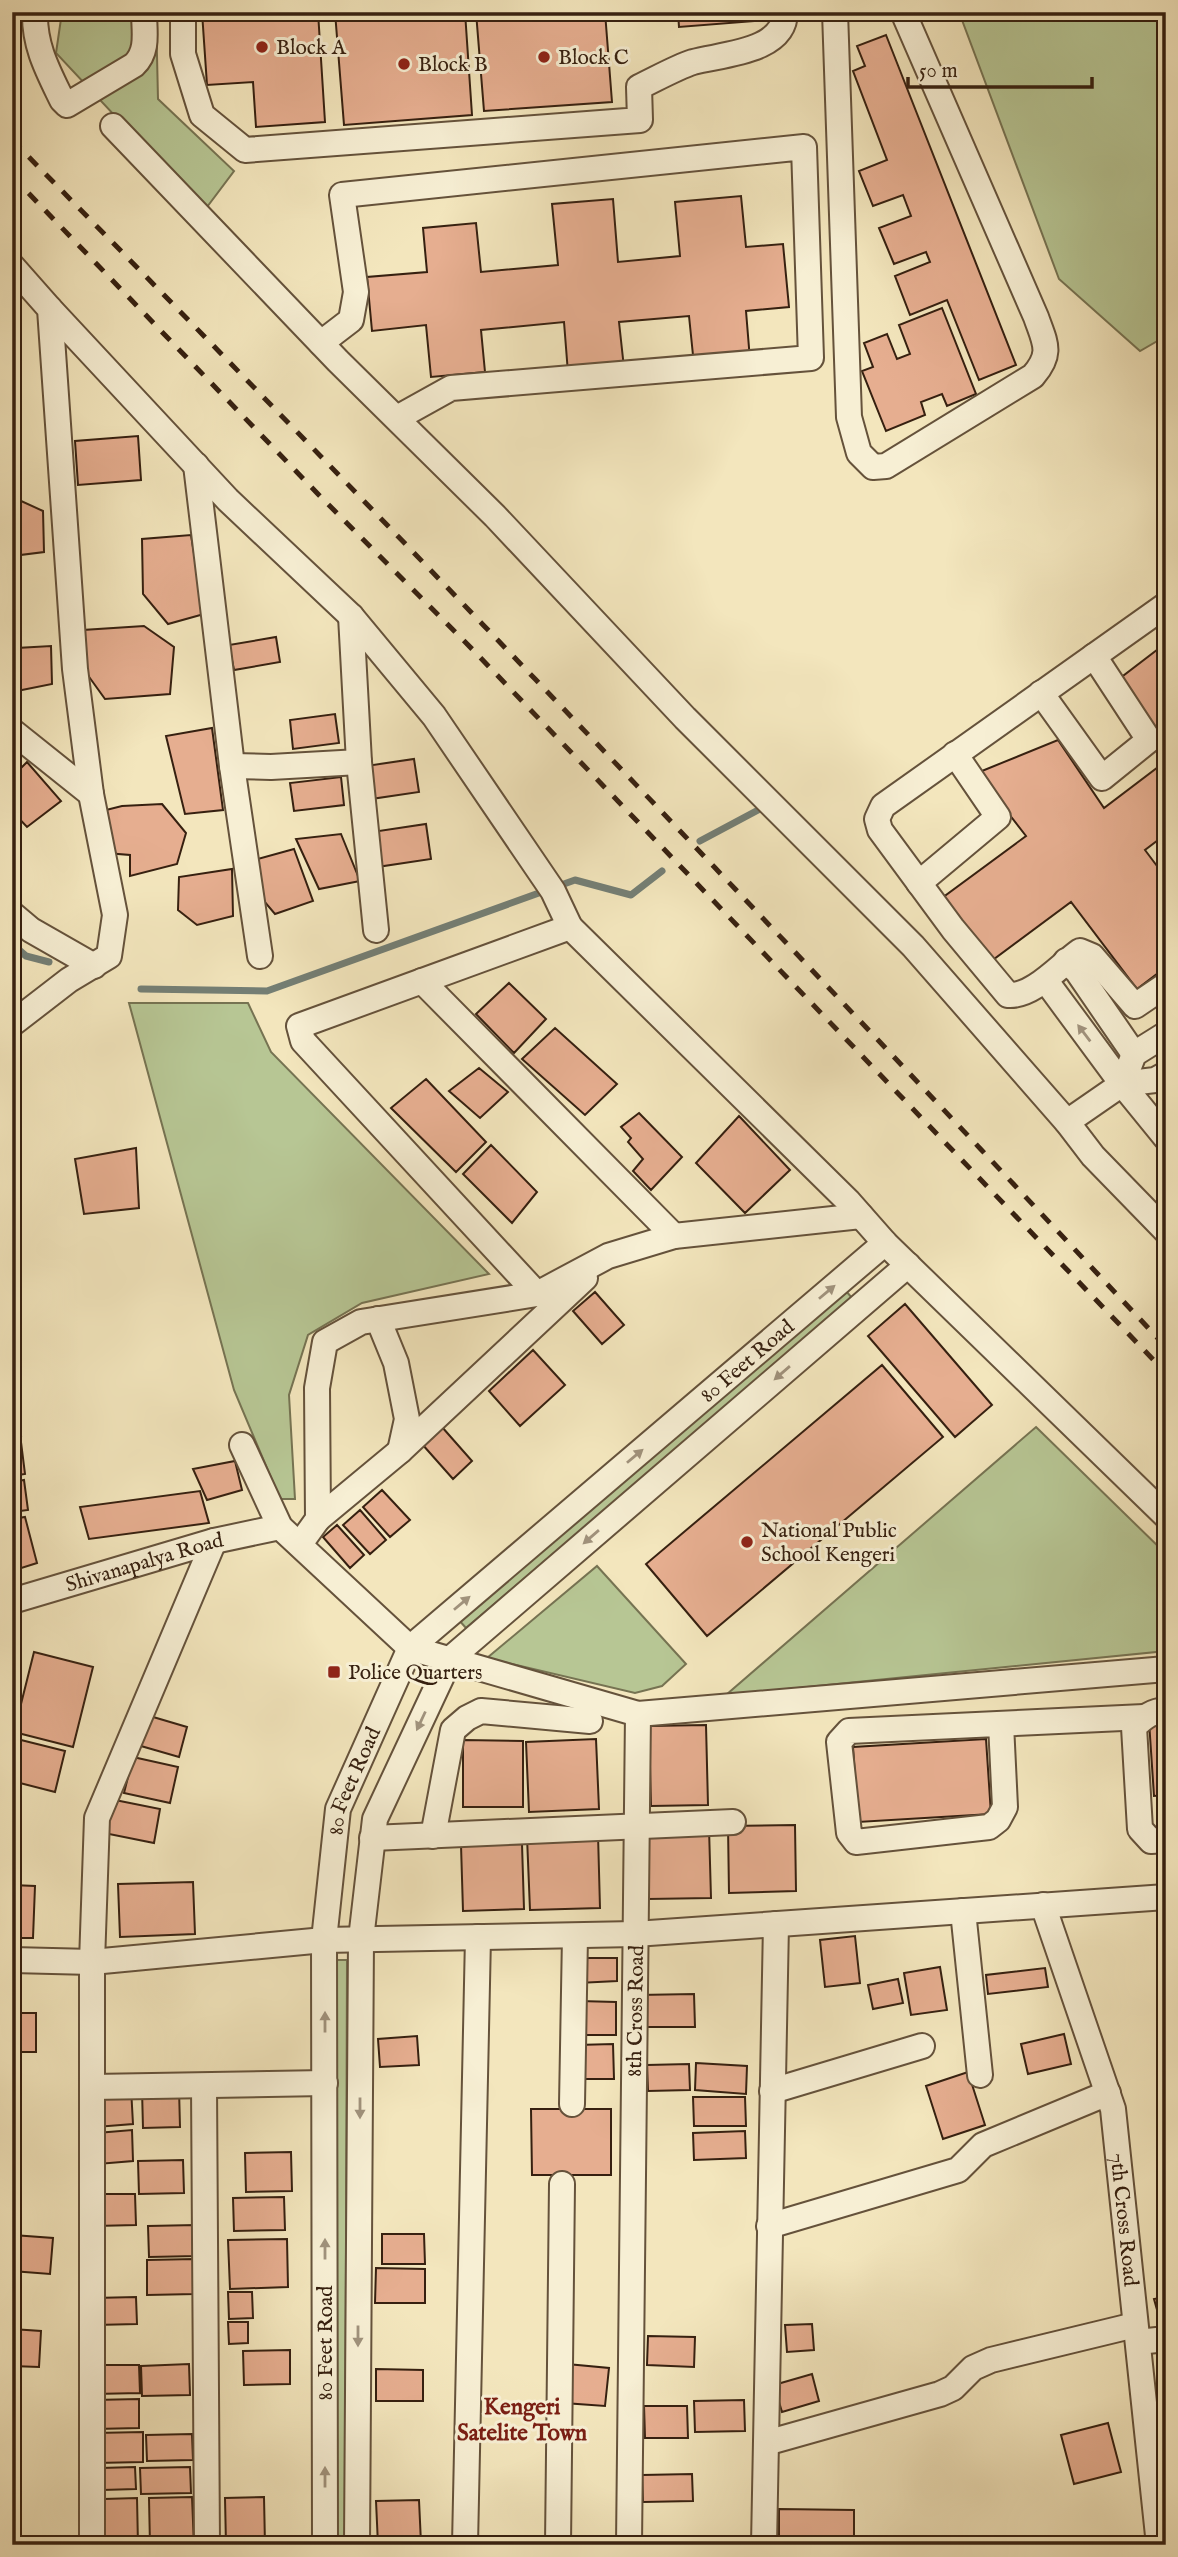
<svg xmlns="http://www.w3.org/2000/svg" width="1178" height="2557" font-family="'IM FELL English',serif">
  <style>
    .green { fill: #b7c694; stroke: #767352; stroke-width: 2 }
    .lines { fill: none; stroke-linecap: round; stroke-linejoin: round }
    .stream { stroke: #747f75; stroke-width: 7 }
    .building { fill: #e6ae90; stroke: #362010; stroke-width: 2 }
    .minor-casing { stroke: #65523b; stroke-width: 28 }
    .minor { stroke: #f7efd4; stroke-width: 24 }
    .rail { stroke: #362010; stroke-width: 5; stroke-dasharray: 12 12; stroke-linecap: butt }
    .oneway { fill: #a0927c }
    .poi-dot { fill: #8f2418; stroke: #f7efd4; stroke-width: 2.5 }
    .labels { text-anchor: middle; stroke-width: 6; stroke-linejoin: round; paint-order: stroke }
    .poi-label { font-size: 21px; fill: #362010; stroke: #f7efd4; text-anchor: start }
    .street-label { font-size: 21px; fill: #362010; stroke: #f7efd4 }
    .neighbourhood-label { font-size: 23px; font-weight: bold; fill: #7a1f14; stroke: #f7efd4 }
  </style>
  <rect width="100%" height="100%" fill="#f3e6bd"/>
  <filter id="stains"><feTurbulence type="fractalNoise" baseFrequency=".00286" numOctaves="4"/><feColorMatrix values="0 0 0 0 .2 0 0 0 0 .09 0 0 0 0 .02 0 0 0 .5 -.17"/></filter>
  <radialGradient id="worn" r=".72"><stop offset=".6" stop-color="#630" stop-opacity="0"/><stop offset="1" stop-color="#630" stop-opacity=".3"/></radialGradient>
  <path class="green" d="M62,12H156L158,99L234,171L204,211L56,53Z
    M959,12H1166V336L1140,351L1059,279Z
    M129,1003H248L271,1052L489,1274L362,1303L308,1335L289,1395L295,1499H280L234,1390Z
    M845,1290L853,1299L466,1628L458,1619Z
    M1036,1427L1166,1554V1651L726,1695Z
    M597,1566L686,1664L662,1686L635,1693L487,1658Z
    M333,1960H347L345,2545H331Z"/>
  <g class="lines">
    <path class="stream" d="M700,841L760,809
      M12,944L26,956L49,962
      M141,989L267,991L575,880L631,895L662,871"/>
  </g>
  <path class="building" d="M202,12H318L325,122L256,127L253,82L207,85Z
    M335,12H465L472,115L344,125Z
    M476,12H605L612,102L484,111Z
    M678,12H780V19L679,27Z
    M886,35L1016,365L979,380L947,300L910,315L895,276L930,262L926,252L894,264L879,228L911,216L903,195L873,206L859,171L887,160L853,71L865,66L857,46Z
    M741,196L746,247L783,244L789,307L746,311L750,360L694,365L689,316L619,322L624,368L568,373L564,322L481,330L485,372L431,377L426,325L372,331L367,277L427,272L423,228L476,223L481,272L558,265L552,204L613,199L618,262L680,256L675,202Z
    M942,308L976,394L947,406L942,394L921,402L925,415L886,431L862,371L873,367L864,343L887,334L897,359L910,354L899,325Z
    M138,436L141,480L78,485L75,441Z
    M12,499L19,500L43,511L44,552L12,556Z
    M191,535L204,614L168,624L143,594L142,539Z
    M144,626L174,647L170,694L105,699L87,674L83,630Z
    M276,637L280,662L234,670L229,645Z
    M1166,643V741L1119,679Z
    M51,646L52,684L12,692V661L18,660L17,648Z
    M335,714L339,743L293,749L290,720Z
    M212,728L223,810L185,814L166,736Z
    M1058,740L1104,808L1166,761V834L1145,850L1166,878V967L1137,989L1071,902L990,962L942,898L1026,836L977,773Z
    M414,759L419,792L371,799L366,766Z
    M27,762L61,801L27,827L12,811V777Z
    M341,777L344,805L294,811L290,783Z
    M162,804L186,833L177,864L130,876V855L106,853L102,811L122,806Z
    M426,824L431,859L377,867L372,832Z
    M341,834L360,881L319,889L296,839Z
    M294,849L313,901L275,914L253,888L254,860Z
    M232,869L233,916L197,925L178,910L179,877Z
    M509,983L546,1019L514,1053L476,1014Z
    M555,1028L617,1084L585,1115L522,1059Z
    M479,1068L508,1092L480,1118L449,1091Z
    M426,1079L486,1142L456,1172L391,1108Z
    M639,1113L682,1157L651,1190L633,1171L643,1159L628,1142L631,1138L621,1127Z
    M739,1116L790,1170L745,1213L696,1163Z
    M491,1145L537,1192L512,1223L463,1174Z
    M136,1148L139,1208L84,1214L75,1159Z
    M595,1292L624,1325L602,1344L573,1311Z
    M905,1304L992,1405L955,1437L868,1336Z
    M533,1350L565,1385L520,1426L489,1391Z
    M882,1365L943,1437L707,1636L646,1564Z
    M12,1406H17L21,1436L12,1437Z
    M442,1427L472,1461L453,1479L422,1444Z
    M21,1442L25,1474L12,1476V1443Z
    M235,1461L242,1490L207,1500L193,1469Z
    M24,1480L28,1510L12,1512V1482Z
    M382,1490L410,1520L390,1537L363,1507Z
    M200,1491L209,1523L89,1539L80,1507Z
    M360,1510L386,1540L370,1554L343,1525Z
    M25,1517L37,1563L12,1571V1519Z
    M337,1525L364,1555L350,1568L323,1537Z
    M34,1652L93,1667L73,1747L14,1732Z
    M143,1714L187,1727L179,1757L134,1744Z
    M1166,1720V1795L1154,1796L1149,1721Z
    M706,1725L708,1805L651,1806L649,1726Z
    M13,1738L65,1751L55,1792L12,1781Z
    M596,1739L599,1809L529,1812L526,1742Z
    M986,1739L991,1814L858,1822L853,1747Z
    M463,1740L523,1741V1807H463Z
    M133,1757L178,1767L170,1803L124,1793Z
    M110,1799L160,1809L154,1843L104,1833Z
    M795,1825L796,1891L729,1893L728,1826Z
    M709,1828L711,1898L648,1899L646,1830Z
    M598,1834L600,1908L530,1910L527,1837Z
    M522,1844L524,1909L463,1911L461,1845Z
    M193,1882L195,1934L120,1937L118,1884Z
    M12,1885L35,1886L33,1938H12Z
    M855,1936L860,1983L825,1987L820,1940Z
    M578,1958H617V1981L578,1983Z
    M940,1967L947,2010L911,2015L904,1973Z
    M1045,1968L1048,1987L988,1994L986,1975Z
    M898,1979L903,2003L873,2009L868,1985Z
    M694,1994L695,2027H638V1995Z
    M579,2001L616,2002V2035H579Z
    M12,2013H36V2052H12Z
    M1064,2034L1071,2064L1028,2074L1021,2044Z
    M417,2036L419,2065L380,2067L378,2039Z
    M613,2044L614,2079H577V2045Z
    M696,2063L747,2066L746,2094L695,2090Z
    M689,2064L690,2090L648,2091L647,2065Z
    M968,2072L985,2125L943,2139L926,2086Z
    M131,2088L133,2124L96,2127L95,2091Z
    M179,2089L180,2127L143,2128L142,2090Z
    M693,2097H745L746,2126H694Z
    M531,2109H611V2175H532Z
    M132,2130L133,2161L98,2164L97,2133Z
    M745,2131L746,2158L694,2160L693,2133Z
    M291,2152L292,2191L246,2192L245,2153Z
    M183,2160L184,2193L139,2194L138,2161Z
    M95,2194H135L136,2225L95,2226Z
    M284,2197L285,2230L234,2231L233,2198Z
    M196,2225L197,2256L149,2257L148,2226Z
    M382,2234H424L425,2264H382Z
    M13,2235L53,2238L50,2274L12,2271Z
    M287,2239L288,2287L230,2289L228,2240Z
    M194,2259L195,2294L147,2295V2260Z
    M376,2268L425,2269V2303H375Z
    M228,2292H252L253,2318L229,2319Z
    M136,2297L137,2324L95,2325L94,2298Z
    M1166,2297V2315L1159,2317L1154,2299Z
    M228,2322H248V2343L229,2344Z
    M812,2324L814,2350L787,2352L785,2325Z
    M12,2329L41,2331L39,2367L12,2366Z
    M648,2336L695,2337L694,2367L647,2365Z
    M290,2350V2384L244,2385L243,2351Z
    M189,2364L190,2395L142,2396L141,2366Z
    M567,2364L609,2368L605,2406L564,2403Z
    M94,2365H139L140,2393L94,2394Z
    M376,2369L423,2370V2401H376Z
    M812,2374L819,2401L782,2412L774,2385Z
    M139,2399V2428L95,2429L94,2400Z
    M744,2400L745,2431L695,2432L694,2401Z
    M644,2406H687L688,2438H645Z
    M1157,2418H1166V2450H1157Z
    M1108,2423L1121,2472L1074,2484L1061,2435Z
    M143,2432V2462L96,2463L95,2433Z
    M192,2434L193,2460L147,2461L146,2435Z
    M135,2467L136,2489L102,2490L101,2468Z
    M190,2467L191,2493L141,2494L140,2468Z
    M692,2474L693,2501L643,2502L642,2475Z
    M192,2497L194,2545H150L149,2498Z
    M264,2497L265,2545H226L225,2498Z
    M137,2498L138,2545H105L104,2499Z
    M419,2500L421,2543L378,2545L376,2501Z
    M779,2509L854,2510V2545H779Z"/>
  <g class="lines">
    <defs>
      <g id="minor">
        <path d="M35,12C34,46 48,71 62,100L67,105L134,65C149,51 144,31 144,12"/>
        <path d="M183,12V54L202,115L245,150L640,120L639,87C656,79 675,68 693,62C723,54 785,52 785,12"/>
        <path d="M835,12L849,417L859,453L873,467L886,466L1033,376C1053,353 1045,343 1036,317L903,12"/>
        <path d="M113,126L338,361L495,516L685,718L913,946L1067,1122L1093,1156L1166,1231"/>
        <path d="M12,266L50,309L75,669L91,794L115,915L109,956L69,980L12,1024"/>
        <path d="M50,309L228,500L351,616L434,716L553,891L570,927L848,1201L885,1243L1166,1516"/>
        <path d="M321,343L351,320L356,292L342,195L804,147L811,358L451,388L397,418"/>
        <path d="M196,465L232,766L260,956"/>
        <path d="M1166,605L883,806L877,819L880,830L953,929L1008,995C1033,997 1060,965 1080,951L1092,956L1135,1006L1166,985"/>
        <path d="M351,616L359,762L376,930"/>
        <path d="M1041,693L1102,778L1149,740L1094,656"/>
        <path d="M12,731L91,794"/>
        <path d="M232,766L271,767L359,762"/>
        <path d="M919,883L998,817L955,754"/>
        <path d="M12,914L31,930L94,966"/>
        <path d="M1066,961L1077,971L1134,1054"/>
        <path d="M422,981L674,1236"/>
        <path d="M1046,981L1122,1084L1166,1138"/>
        <path d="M1129,1067L1134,1054L1166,1034"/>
        <path d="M1067,1122L1122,1084L1155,1080L1166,1074"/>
        <path d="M537,1294L303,1041L299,1026L570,927"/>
        <path d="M378,1319L396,1363L407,1419L400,1451"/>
        <path d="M242,1445L280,1527L410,1648L638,1714L629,2545"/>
        <path d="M318,1519L400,1451L585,1278"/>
        <path d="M300,1544L318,1519L317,1388L325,1342L361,1322L537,1294L608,1256L674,1236L861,1216"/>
        <path id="s1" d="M12,1601L214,1541L280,1527"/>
        <path d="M1166,1710C1152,1711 1144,1717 1134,1727L1140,1829L1151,1841L1166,1840"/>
        <path d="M638,1714L1166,1669"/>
        <path d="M1001,1724L1005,1807L998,1820L989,1827L856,1842L849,1833L839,1742L849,1731L1144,1717"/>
        <path d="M433,1836L453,1730L467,1718L481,1711L590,1721"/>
        <path d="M372,1838L733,1822"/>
        <path id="s2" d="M1043,1905L1113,2109L1159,2545"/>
        <path d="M963,1911L980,2075"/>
        <path d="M12,1960L92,1962L324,1940L635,1934L1166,1897"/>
        <path d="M204,2086L207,2545"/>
        <path d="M92,2087L325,2083"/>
        <path d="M772,2091L922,2046"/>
        <path d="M572,2104L575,1936"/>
        <path d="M769,2226L958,2170L983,2145L1108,2093"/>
        <path d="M1138,2342L1166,2339"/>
        <path d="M766,2443L940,2394L953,2388L973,2368L991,2360L1135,2325"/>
        <path d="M92,2545V1962L97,1818L214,1541"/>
        <path id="s3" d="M325,2545L324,1940L338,1809L410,1648L885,1243"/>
        <path d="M357,2545L361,1939L375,1819L450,1659L908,1265"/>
        <path d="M465,2545L478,1937"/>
        <path d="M558,2545L562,2184"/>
        <path d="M764,2545L776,1924"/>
      </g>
    </defs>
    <use href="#minor" class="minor-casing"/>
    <use href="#minor" class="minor"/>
    <path class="rail" d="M12,140C403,537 786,940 1166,1347
      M12,176L317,493L475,652L1166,1373"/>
  </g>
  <defs><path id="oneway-solid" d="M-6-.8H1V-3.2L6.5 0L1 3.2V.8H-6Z" transform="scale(1.75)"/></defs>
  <g class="oneway">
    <use href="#oneway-solid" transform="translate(1084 1033) rotate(-127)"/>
    <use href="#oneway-solid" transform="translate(827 1292) rotate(-40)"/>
    <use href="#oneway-solid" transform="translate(782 1373) rotate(139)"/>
    <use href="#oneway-solid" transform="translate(635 1456) rotate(-40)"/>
    <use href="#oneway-solid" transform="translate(591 1537) rotate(139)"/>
    <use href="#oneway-solid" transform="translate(462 1603) rotate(-40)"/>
    <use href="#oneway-solid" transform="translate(421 1721) rotate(115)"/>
    <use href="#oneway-solid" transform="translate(325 2022) rotate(-90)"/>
    <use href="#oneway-solid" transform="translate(360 2108) rotate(90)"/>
    <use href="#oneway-solid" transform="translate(325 2249) rotate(-90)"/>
    <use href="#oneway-solid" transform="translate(358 2336) rotate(90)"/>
    <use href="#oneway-solid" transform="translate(325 2477) rotate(-90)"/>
  </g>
  <g class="poi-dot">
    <circle cx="262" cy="47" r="7"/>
    <circle cx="544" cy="57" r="7"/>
    <circle cx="404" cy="64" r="7"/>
    <circle cx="747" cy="1542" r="7"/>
    <rect x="327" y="1665" width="14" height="14" rx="3.5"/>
  </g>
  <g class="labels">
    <g class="poi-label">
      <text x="276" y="54">Block A</text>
      <text x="558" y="64">Block C</text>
      <text x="418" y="71">Block B</text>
      <text x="761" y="1537">National Public<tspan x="761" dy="24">School Kengeri</tspan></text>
      <text x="348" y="1679">Police Quarters</text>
    </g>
    <g class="street-label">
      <text dy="7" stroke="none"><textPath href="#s3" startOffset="1356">80 Feet Road</textPath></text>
      <text dy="7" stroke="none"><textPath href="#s1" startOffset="138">Shivanapalya Road</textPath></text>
      <text dy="7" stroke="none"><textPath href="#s3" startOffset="768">80 Feet Road</textPath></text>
      <text transform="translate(635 2011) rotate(-89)" y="7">8th Cross Road</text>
      <text dy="7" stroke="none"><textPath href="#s2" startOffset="327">7th Cross Road</textPath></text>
      <text transform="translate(325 2343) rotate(-90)" y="7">80 Feet Road</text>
    </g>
    <g class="neighbourhood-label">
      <text x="522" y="2414">Kengeri<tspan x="522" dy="26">Satelite Town</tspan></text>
    </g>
  </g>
  <rect width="1178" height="2557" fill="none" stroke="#f3e6bd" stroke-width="42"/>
  <rect x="14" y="14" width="1150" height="2529" fill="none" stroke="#362010" stroke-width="3.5"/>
  <rect x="21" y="21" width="1136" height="2515" fill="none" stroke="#362010" stroke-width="2"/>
  <path d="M908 77v10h184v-10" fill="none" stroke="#362010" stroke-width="3.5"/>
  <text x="919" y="77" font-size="21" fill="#362010" stroke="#f7efd4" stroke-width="5" paint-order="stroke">50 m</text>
  <rect width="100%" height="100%" filter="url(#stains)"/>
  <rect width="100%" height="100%" fill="url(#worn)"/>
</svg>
